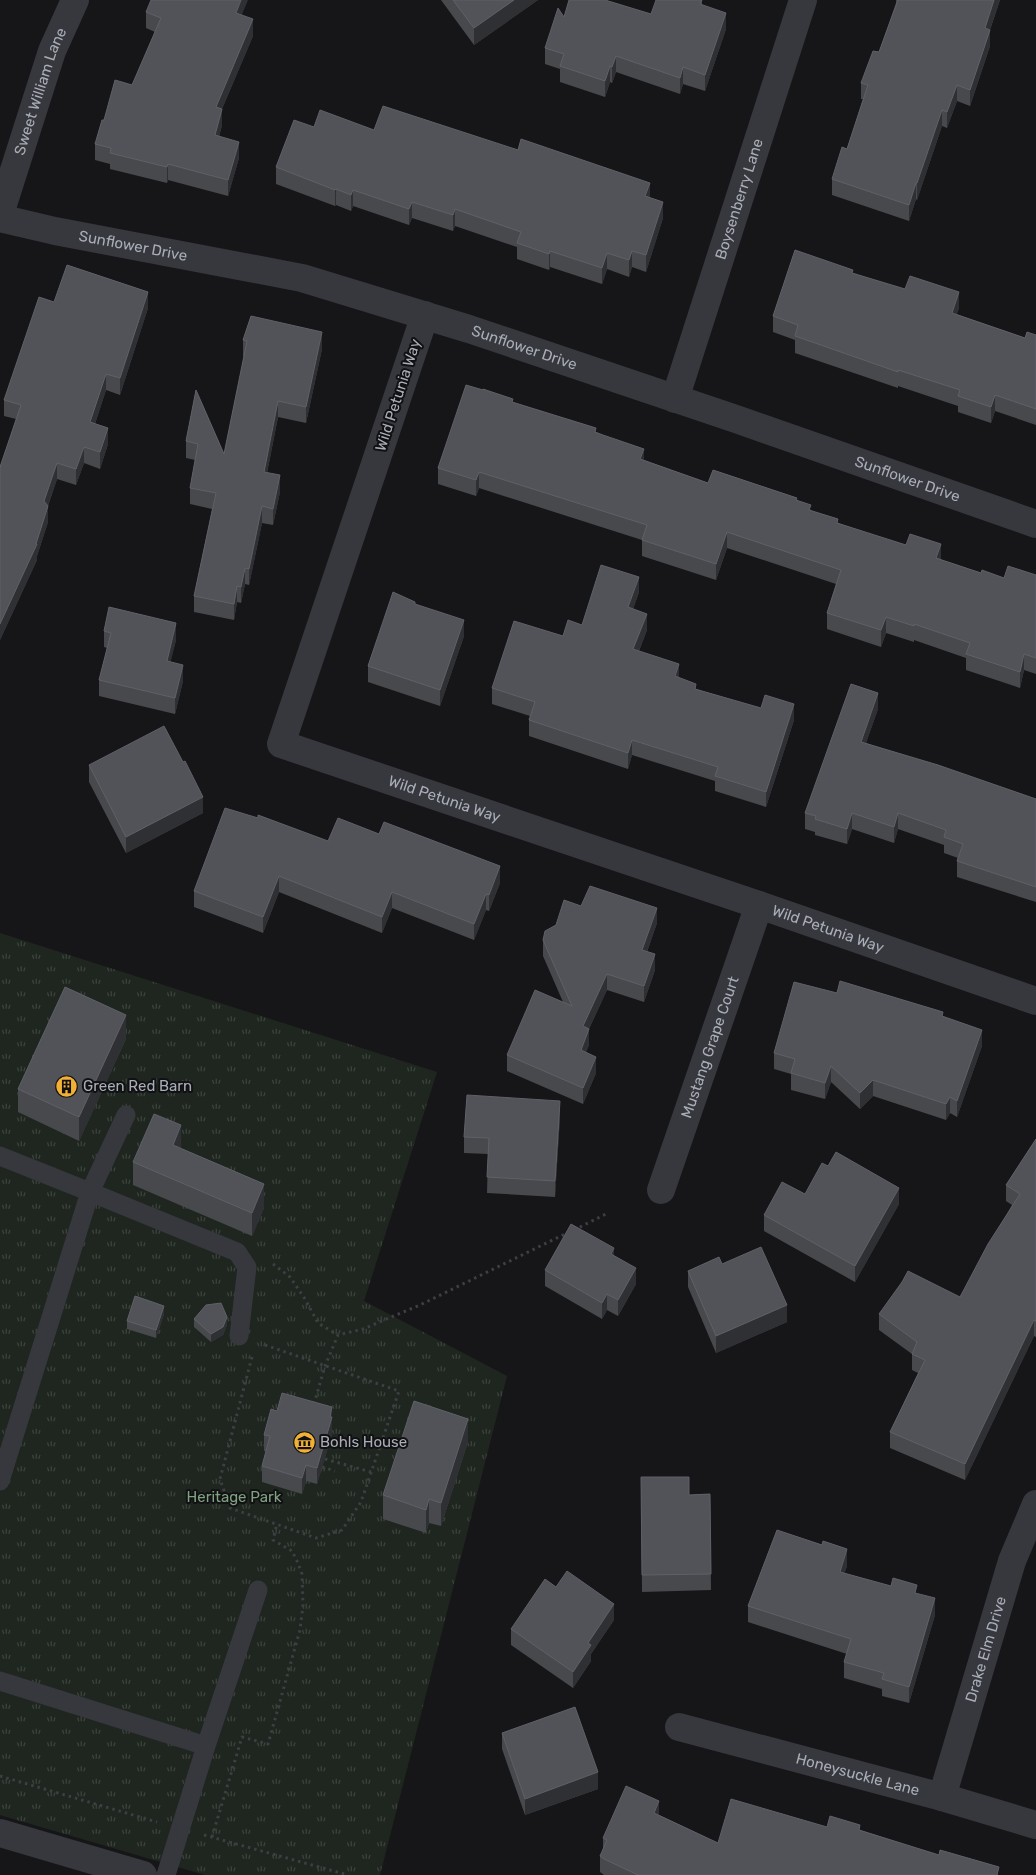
<svg xmlns="http://www.w3.org/2000/svg" width="1036" height="1875" font-family="Rubik,sans-serif">
  <style>
    .park { fill: url(#park-tufts) }
    .lines { fill: none; stroke-linecap: round; stroke-linejoin: round }
    .path { stroke: #3d3f44; stroke-width: 3; stroke-dasharray: 2.5 4; stroke-linecap: butt }
    .service { stroke: #37383d; stroke-width: 19 }
    .minor { stroke: #37383d; stroke-width: 28 }
    .tertiary { stroke: #37383d; stroke-width: 28 }
    .wall { fill: #47494d }
    .shaded-wall { fill: #2f3033 }
    .building { fill: #525359; stroke: #5f6168 }
    .labels { text-anchor: middle; stroke-width: 4; stroke-linejoin: round; paint-order: stroke }
    .street-label { font-size: 15px; fill: #a8adb8; stroke: #111113 }
    .poi-label { font-size: 15px; fill: #a8adb8; stroke: #111113; text-anchor: start }
    .park-label { font-size: 15px; fill: #7fa381; stroke: #111113 }
  </style>
  <defs>
    <pattern id="park-tufts" width="24" height="20" patternUnits="userSpaceOnUse" patternTransform="scale(1.25)"><rect width="24" height="20" fill="#1e261f"/><path d="M3 7l-1-3M5 7V3M7 7l1-3M15 17l-1-3M17 17v-4M19 17l1-3" fill="none" stroke="#3c433d"/></pattern>
  </defs>
  <rect width="100%" height="100%" fill="#161618"/>
  <path class="park" d="M0,933L437,1072L364,1301L507,1376L380,1875H205L0,1815Z"/>
  <g class="lines">
    <path class="path" d="M574,1230L606,1214
      M273,1264L290,1277L305,1299L318,1323L338,1335
      M252,1357L220,1479L230,1508L316,1538L342,1530L361,1502L399,1391L262,1344
      M314,1404L325,1366L338,1335L363,1329L420,1305L569,1232
      M325,1459L371,1472
      M322,1467L335,1471
      M0,1776L157,1822
      M204,1835L348,1875
      M212,1837L242,1737L268,1744L300,1630L303,1605L302,1574L297,1561L292,1551L273,1540L277,1524"/>
    <path class="service" d="M0,1156L90,1192L126,1115
      M0,1481L90,1192L237,1252L247,1267L239,1336
      M0,1681L206,1746
      M166,1875L206,1746L258,1590"/>
    <g class="minor">
      <path id="s1" d="M0,214L52,51L75,0"/>
      <path id="s2" d="M0,218L55,231L302,278L469,329L736,419L1036,524"/>
      <path id="s3" d="M425,315L281,744L759,905L1036,1001"/>
      <path id="s4" d="M675,399L803,0"/>
      <path id="s5" d="M661,1190L759,905"/>
      <path id="s6" d="M679,1727L942,1797L1036,1825"/>
      <path id="s7" d="M942,1797L1012,1561L1036,1504"/>
    </g>
    <path class="tertiary" d="M0,1833L143,1875"/>
  </g>
  <path class="wall" d="M441,0H538L474,45Z
    M702,0V5L726,29L705,91L683,84L680,94L616,72L612,83L610,82L605,97L560,82V69L545,64V48L564,17L651,14Z
    M896,0H1000L990,30V46L970,106L957,101L947,128L942,126L917,200L916,199L909,221L832,195V179L847,149L863,99H861V83L879,52L896,3Z
    M146,12L242,15L253,36L222,109V125L219,137L239,158L228,196L168,180L167,183L110,169V164L95,160V144L104,120L132,85L155,32L146,28Z
    M314,127L374,130L650,198L663,218L646,272L632,267L629,277L607,269L602,284L550,267L549,270L517,259V247L455,226L453,231L412,218L409,225L353,206L351,211L336,205L335,206L276,184V167Z
    M853,273L959,308L956,314L1025,338L1036,335V425L995,411L991,423L958,412V406L898,386V388L795,353V340L773,332V316Z
    M54,302L148,308L120,395L106,390L95,424L108,444L100,469L84,463L76,485L57,479L48,506V522L37,556V560L0,640V467L16,419L4,416V400Z
    M243,340L322,349L306,423L278,417L267,473L280,492L273,525L262,523L249,585L245,584L241,603L237,602L234,620L194,612V596L212,509L190,504V488L195,460L186,458V441L196,390L224,454L244,357L243,356Z
    M513,402L596,432L644,460L708,483L797,501L811,510L838,523L941,560L981,573L1004,578L1036,575V674L1024,670L1020,688L966,670V658L914,640V642L886,633L881,647L827,629V613L836,584L727,548L716,580L642,556V540L479,488L476,496L438,484V468Z
    M639,592L633,609L647,630L639,651L696,689L794,720L766,807L715,791V781L632,755L628,769L529,736V720L530,716L492,704V688L563,636Z
    M415,605L464,636L440,706L368,682V666Z
    M104,631L176,640L170,662L183,681L175,714L99,696V680L107,648L104,647Z
    M878,709L866,743L1036,799V902L957,877V861L958,858L944,853V845L898,829L894,843L852,829L847,844L815,835V832L805,829V813Z
    M89,765L203,813L126,853L89,782Z
    M328,841L500,883L489,911L486,910L474,940L392,908L382,933L279,892L263,933L194,907V891Z
    M581,906L657,923L647,952L655,970L644,1002L607,990L589,1029V1045L586,1052L596,1073L583,1104L507,1071V1055L563,1002L543,956V940L556,925Z
    M837,993L943,1016L982,1046L957,1117L950,1113L946,1120L873,1096L860,1109L831,1082L825,1099L791,1090V1074L774,1069V1053Z
    M126,1039L79,1141L18,1112V1089Z
    M560,1117L555,1197L487,1193L488,1154L464,1153V1137Z
    M1036,1139V1337L1034,1336L965,1480L890,1448V1432L918,1373L912,1370V1354L879,1330V1314L960,1297L1012,1205L1006,1201V1185Z
    M133,1162L264,1208L252,1236L133,1185Z
    M805,1194L899,1204L855,1282L764,1231V1215Z
    M614,1256L636,1284L618,1316L607,1310L602,1319L545,1286V1270Z
    M722,1264L787,1322L716,1353L688,1287V1271Z
    M164,1314L156,1338L127,1329V1321Z
    M194,1319L227,1325L223,1335L211,1342L194,1327Z
    M332,1423V1434L317,1484L306,1481L302,1494L262,1482V1466L266,1451H264V1435Z
    M468,1442L441,1526L429,1523L426,1533L383,1519V1495Z
    M641,1477L689,1495L710,1494L711,1590L642,1592Z
    M847,1566L844,1573L917,1594L935,1615L909,1703L882,1696V1689L844,1678V1662L847,1654L748,1622V1606Z
    M556,1587L614,1620L591,1654V1661L573,1688L511,1645V1629Z
    M502,1733L598,1789L525,1815L502,1749Z
    M659,1815L718,1843L827,1827L860,1830L999,1875H604L600,1872V1856L603,1850V1838Z"/>
  <path class="shaded-wall" d="M241,0H248L236,29V13Z
    M514,0H538L474,45V28Z
    M994,0H1000L985,44V28Z
    M726,13V29L705,91V75Z
    M253,19V36L216,123V107Z
    M990,30V46L970,106V90Z
    M616,56V72L612,83V67Z
    M610,66V82L605,97V81Z
    M683,67V84L680,94V78Z
    M957,85V101L947,128V112Z
    M222,109V125L215,152V135Z
    M942,110V126L917,200V183Z
    M239,142V158L228,196V180Z
    M168,164V180L167,183V167Z
    M650,183V199L645,196Z
    M916,183V199L909,221V205Z
    M336,189V205L335,206V190Z
    M353,190V206L351,211V195Z
    M412,202V218L409,225V209Z
    M663,202V218L646,272V255Z
    M455,209V226L453,231V215Z
    M550,251V267L549,270V254Z
    M632,251V267L629,277V260Z
    M607,253V269L602,284V268Z
    M148,292V308L120,395V378Z
    M959,292V308L952,329V313Z
    M322,332V349L306,423V407Z
    M106,374V390L90,439V422Z
    M995,395V411L991,423V407Z
    M278,401V417L264,488V472Z
    M108,428V444L100,469V452Z
    M84,447V463L76,485V469Z
    M644,449V465L640,459Z
    M57,463V479L44,517V501Z
    M479,472V488L476,496V480Z
    M280,475V492L273,525V509Z
    M48,506V522L37,556V560L0,640V624L36,544Z
    M262,506V523L249,585V569Z
    M727,532V548L716,580V564Z
    M941,544V560L936,558Z
    M245,568V584L241,603V587Z
    M639,577V592L628,623V607Z
    M237,586V602L234,620V604Z
    M647,614V630L633,665V649Z
    M886,617V633L881,647V630Z
    M464,620V636L440,706V690Z
    M176,623V640L167,677V661Z
    M1024,654V670L1020,688V672Z
    M679,664V679L675,676Z
    M183,665V681L175,714V698Z
    M878,693V709L861,757V742Z
    M794,704V720L766,807V792Z
    M632,740V755L628,769V753Z
    M203,797V813L126,853V837Z
    M852,813V829L847,844V829Z
    M898,813V829L894,843V827Z
    M500,866V883L489,911V895Z
    M279,876V892L263,933V917Z
    M392,892V908L382,933V917Z
    M486,894V910L474,940V924Z
    M657,908V923L642,966V950Z
    M655,954V970L644,1002V986Z
    M607,974V990L583,1042V1026Z
    M126,1015V1039L79,1141V1117Z
    M589,1029V1045L581,1066V1050Z
    M982,1030V1046L957,1117V1101Z
    M596,1057V1073L583,1104V1088Z
    M831,1066V1082L825,1099V1083Z
    M873,1080V1096L860,1109V1093Z
    M950,1097V1113L946,1120V1104Z
    M560,1101V1117L555,1197V1181Z
    M181,1125V1149L173,1145Z
    M264,1184V1208L252,1236V1213Z
    M899,1188V1204L855,1282V1266Z
    M614,1248V1264L611,1254Z
    M636,1268V1284L618,1316V1300Z
    M607,1294V1310L602,1319V1303Z
    M787,1305V1322L716,1353V1336Z
    M164,1306V1314L156,1338V1330Z
    M227,1317V1325L223,1335L211,1342V1334Z
    M1034,1320V1336L965,1480V1464Z
    M332,1407V1434L317,1484V1468Z
    M468,1419V1442L441,1526V1503Z
    M306,1465V1481L302,1494V1478Z
    M429,1499V1523L426,1533V1510Z
    M847,1549V1566L840,1588V1572Z
    M935,1598V1615L909,1703V1687Z
    M614,1604V1620L591,1654V1661L573,1688V1672L588,1643Z
    M598,1772V1789L525,1815V1799Z
    M659,1801V1817L654,1813Z"/>
  <path class="building" d="M151,0H241L236,13L253,19L216,107L222,109L215,135L239,142L228,180L168,164L167,167L110,153L111,148L95,144L102,120H104L115,80L132,85L161,18L146,12Z
    M453,0H514L474,28Z
    M569,0H605L651,14L656,0H702L700,4L726,13L705,75L683,67L680,78L616,56L612,67L610,66L605,81L560,66L564,54L545,48L558,8L564,17Z
    M898,0H994L985,28L990,30L970,90L957,85L947,112L942,110L917,183H916L909,205L832,179L842,147L847,149L868,85L861,83L873,51L879,52Z
    M383,106L518,150L521,139L650,183L645,196L663,202L646,255L632,251L629,260L607,253L602,268L550,251L549,254L517,243L521,232L455,209L453,215L412,202L409,209L353,190L351,195L336,189L335,190L276,167L294,120L314,127L320,110L374,130Z
    M795,250L853,270L852,273L905,289L910,276L959,292L952,313L1025,338L1027,332L1036,335V409L995,395L991,407L958,396L960,390L898,370V372L795,336L798,325L773,316Z
    M67,265L148,292L120,378L106,374L90,422L108,428L100,452L84,447L76,469L57,463L44,501L48,506L36,544H37L0,624V467L21,405L4,400L39,297L54,302Z
    M251,316L322,332L306,407L278,401L264,472L280,475L273,509L262,506L249,569L245,568L241,587L237,586L234,604L194,596L216,493L190,488L198,444L186,441L196,390L224,454L247,341L243,340Z
    M466,385L483,390V389L513,399L512,402L596,428L595,432L603,435L644,449L640,459L708,483L713,470L797,498L796,500L811,505L809,510L838,519L837,523L906,545L910,534L941,544L936,558L981,573L982,570L1004,578L1008,566L1036,575V658L1024,654L1020,672L966,654L970,643L914,624V626L886,617L881,630L827,613L841,570L727,532L716,564L642,540L647,525L479,472L476,480L438,468Z
    M601,565L639,577L628,607L647,614L633,649L679,664L675,676L696,684L695,689L761,708L765,695L794,704L766,792L715,776L718,767L632,740L628,753L529,720L535,702L492,688L514,621L563,636L568,620L582,625Z
    M393,592L415,602V604L464,620L440,690L368,666Z
    M109,607L176,623L167,661L183,665L175,698L99,680L111,633L104,631Z
    M851,684L878,693L861,742L938,765L1036,799V887L957,861L963,844L944,837L946,830L898,813L894,827L852,813L847,829L815,819L816,816L805,813Z
    M164,726L183,762L185,761L203,797L126,837L89,765Z
    M225,808L258,818V815L328,841L338,818L379,834L384,822L500,866L489,895L486,894L474,924L392,892L382,917L279,876L263,917L194,891Z
    M590,886L657,908L642,950L655,954L644,986L607,974L583,1026L589,1029L581,1050L596,1057L583,1088L507,1055L535,990L572,1006L543,940L545,931L556,925L564,900L581,906Z
    M840,981L943,1012L942,1016L982,1030L957,1101L950,1097L946,1104L873,1080L860,1093L831,1066L825,1083L791,1073L795,1059L774,1053L794,982L837,993Z
    M65,987L126,1015L79,1117L18,1089Z
    M467,1095L560,1101L555,1181L487,1177L489,1138L464,1137Z
    M154,1114L181,1125L173,1145L264,1184L252,1213L133,1162Z
    M1036,1139V1321L1034,1320L965,1464L890,1432L925,1360L912,1354L917,1342L879,1314L902,1282L908,1271L960,1297L988,1244L1020,1194L1006,1185Z
    M836,1152L899,1188L855,1266L764,1215L782,1182L805,1194L822,1163L828,1166Z
    M571,1224L614,1248L611,1254L636,1268L618,1300L607,1294L602,1303L545,1270Z
    M761,1247L787,1305L716,1336L688,1271L719,1257L722,1264Z
    M135,1296L164,1306L156,1330L127,1321Z
    M221,1303L227,1317L223,1327L211,1334L194,1319L206,1305Z
    M282,1393L332,1407L330,1417H332L317,1468L306,1465L302,1478L262,1466L270,1436L264,1435L271,1409L277,1411Z
    M414,1401L468,1419L441,1503L429,1499L426,1510L383,1495Z
    M641,1477H689V1495L710,1494L711,1574L642,1575Z
    M777,1530L822,1545L823,1541L847,1549L840,1572L891,1586L893,1578L917,1585L915,1593L935,1598L909,1687L882,1679L884,1673L844,1662L851,1639L748,1606Z
    M567,1571L614,1604L588,1643L591,1645L573,1672L511,1629L545,1579L556,1587Z
    M575,1707L598,1772L525,1799L502,1733Z
    M626,1786L659,1801L654,1813L718,1843L731,1799L827,1827L830,1816L860,1825L859,1830L939,1855L940,1850L999,1867L997,1875H638L604,1859L600,1856L607,1840L603,1838Z"/>
  <defs>
    <symbol id="building-disc" viewBox="-11 -11 22 22"><circle r="9.5" fill="#f2b134" stroke="#111113"/><path d="M-4-6H4V6H1V3H-1V6H-4ZM-2.5-4.3h1.7v1.8h-1.7ZM.8-4.3h1.7v1.8H.8ZM-2.5-1h1.7V.8h-1.7ZM.8-1h1.7V.8H.8Z" fill="#111"/></symbol>
    <symbol id="museum-disc" viewBox="-11 -11 22 22"><circle r="9.5" fill="#f2b134" stroke="#111113"/><path d="M0-6L6-3V-2H-6V-3ZM-5-1h2V3h-2ZM-1-1h2V3h-2ZM3-1h2V3H3ZM-6 4H6V6H-6Z" fill="#111"/></symbol>
  </defs>
  <g fill-rule="evenodd">
    <use href="#building-disc" x="54" y="1074" width="25" height="25"/>
    <use href="#museum-disc" x="292" y="1430" width="25" height="25"/>
  </g>
  <g class="labels">
    <g class="street-label">
      <text dy="5" stroke="none"><textPath href="#s1" startOffset="129">Sweet William Lane</textPath></text>
      <text dy="5" stroke="none"><textPath href="#s4" startOffset="210">Boysenberry Lane</textPath></text>
      <text dy="5" stroke="none"><textPath href="#s2" startOffset="136">Sunflower Drive</textPath></text>
      <text dy="5" stroke="none"><textPath href="#s2" startOffset="541">Sunflower Drive</textPath></text>
      <text transform="translate(398 395) rotate(-72)" y="5">Wild Petunia Way</text>
      <text dy="5" stroke="none"><textPath href="#s2" startOffset="946">Sunflower Drive</textPath></text>
      <text dy="5" stroke="none"><textPath href="#s3" startOffset="625">Wild Petunia Way</textPath></text>
      <text dy="5" stroke="none"><textPath href="#s3" startOffset="1030">Wild Petunia Way</textPath></text>
      <text dy="5" stroke="none"><textPath href="#s5" startOffset="151">Mustang Grape Court</textPath></text>
      <text dy="5" stroke="none"><textPath href="#s7" startOffset="154">Drake Elm Drive</textPath></text>
      <text dy="5" stroke="none"><textPath href="#s6" startOffset="185">Honeysuckle Lane</textPath></text>
    </g>
    <g class="poi-label">
      <text x="83" y="1091">Green Red Barn</text>
      <text x="320" y="1447">Bohls House</text>
    </g>
    <g class="park-label">
      <text x="234" y="1502">Heritage Park</text>
    </g>
  </g>
</svg>
